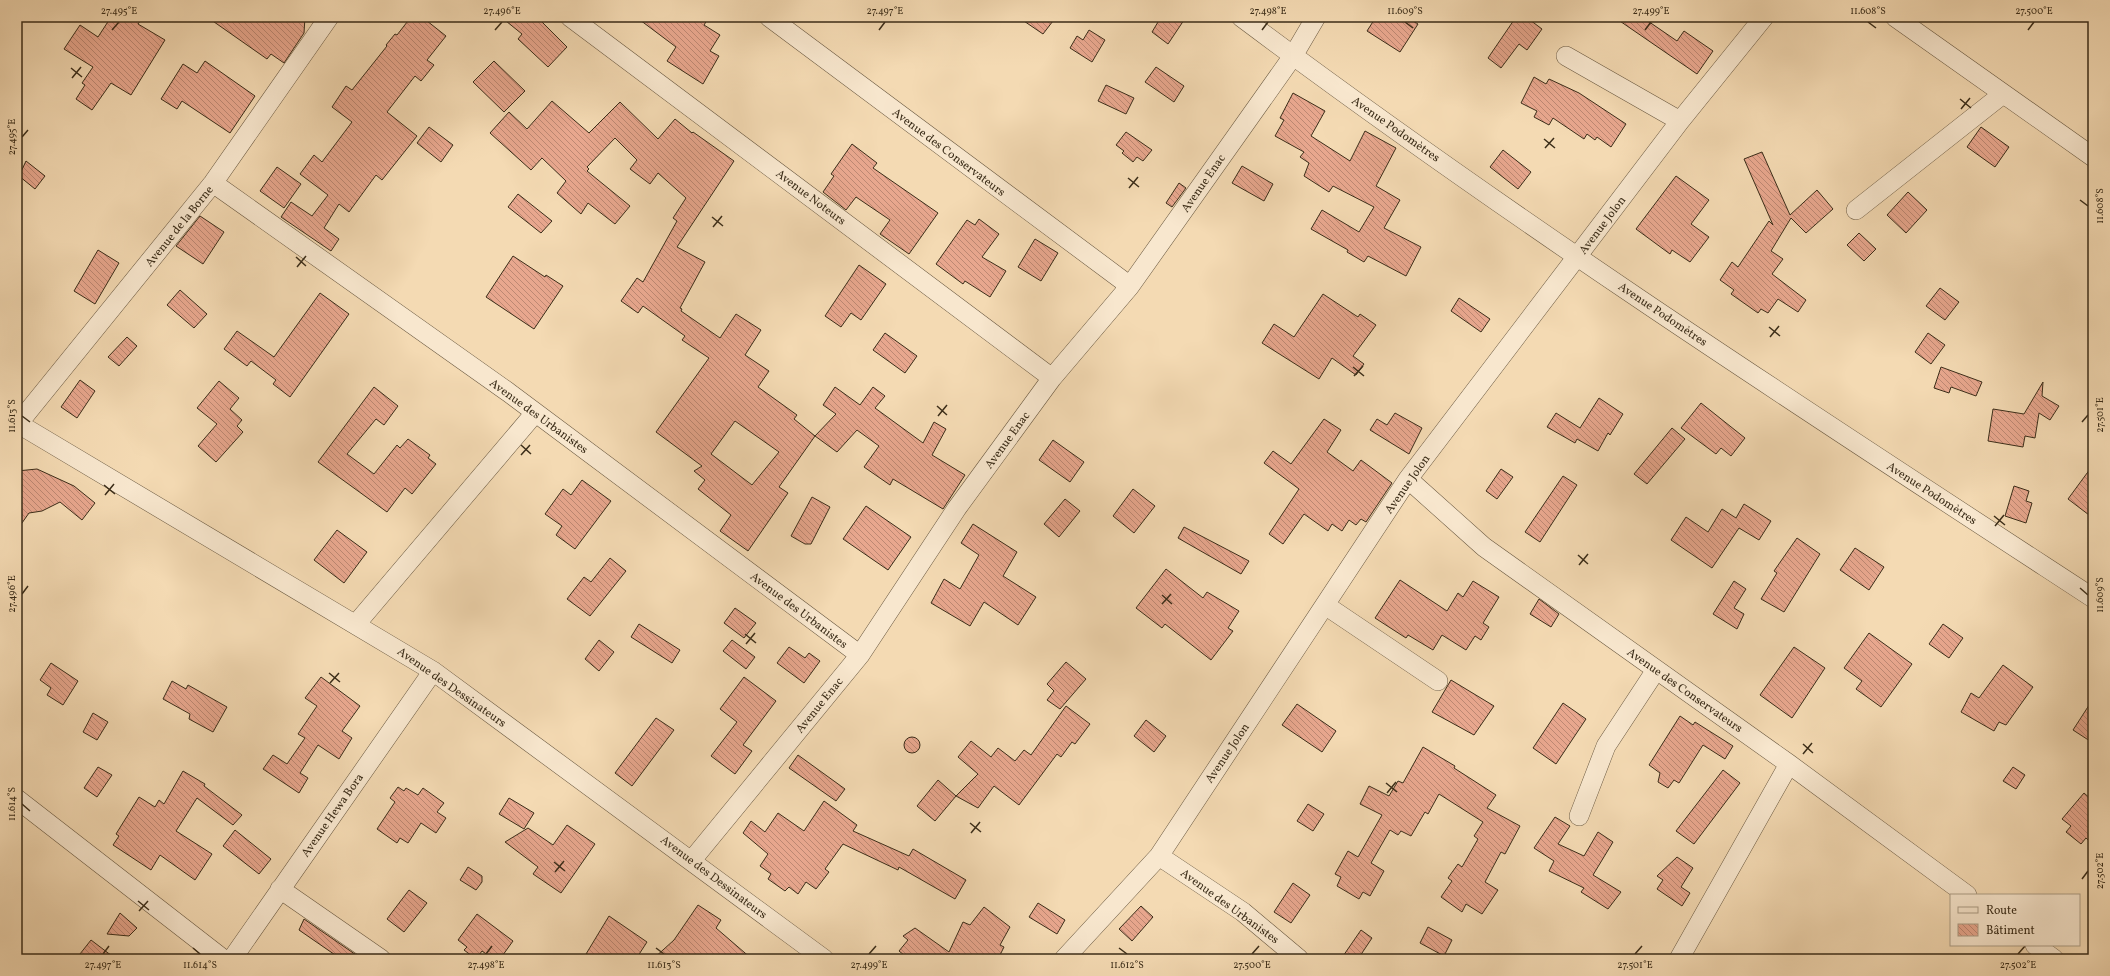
<svg xmlns="http://www.w3.org/2000/svg" width="2110" height="976" font-family="Vollkorn,serif">
  <style>
    .building { fill: url(#building-back-hatch); stroke: #3b2d19; fill-rule: evenodd }
    .lines { fill: none; stroke-linecap: round; stroke-linejoin: round }
    .street-casing { stroke: #695840; stroke-width: 20 }
    .street { stroke: #f8e7ce; stroke-width: 19 }
    .ticks { fill: none; stroke: #3b2d19; stroke-width: 1.5 }
    .labels { text-anchor: middle; stroke-width: 3; stroke-linejoin: round; paint-order: stroke }
    .street-label { font-size: 12px; fill: #3b2d19; stroke: #f8e7ce }
    .neatline { fill: none; stroke: #3b2d19; stroke-width: 1.5 }
    .ticks-label { font-size: 10px; text-anchor: middle; fill: #3b2d19 }
  </style>
  <defs>
    <pattern id="building-back-hatch" width="6" height="6" patternUnits="userSpaceOnUse"><rect width="6" height="6" fill="#e8a78e"/><path d="M-1 5l2 2M0 0l6 6M5-1l2 2" fill="none" stroke="#bd8873"/></pattern>
  </defs>
  <rect width="100%" height="100%" fill="#f4dab3"/>
  <filter id="stains"><feTurbulence type="fractalNoise" baseFrequency=".005" numOctaves="4"/><feColorMatrix values="0 0 0 0 .2 0 0 0 0 .09 0 0 0 0 .02 0 0 0 .5 -.17"/></filter>
  <radialGradient id="worn" r=".72"><stop offset=".6" stop-color="#630" stop-opacity="0"/><stop offset="1" stop-color="#630" stop-opacity=".3"/></radialGradient>
  <path class="building" d="M111,17H143L138,24L165,40L131,95L111,83L92,110L76,99L85,85L82,83L93,67L64,49L80,25L98,37Z
    M207,17H305L304,33L284,63L271,54L267,59Z
    M411,17H422L446,36L427,60L434,65L421,81L415,76L387,112L417,136L382,180L376,175L349,212L339,204L324,228L339,239L331,251L281,217L291,202L312,216L328,195L300,174L314,155L322,162L352,122L332,107L346,86L352,90L387,46L386,45L395,34L397,35Z
    M501,17H537L567,47L548,67L518,39L522,34Z
    M636,17H709L704,25L720,35L710,51L719,56L703,84L667,61L676,47Z
    M1018,17H1056L1043,34Z
    M1161,17H1186L1168,44L1152,32Z
    M1376,17H1407L1418,24L1400,52L1367,31Z
    M1516,17H1526L1542,29L1527,50L1519,44L1501,68L1488,58Z
    M1614,17H1642L1677,41L1684,31L1713,51L1697,74Z
    M1089,30L1105,40L1092,62L1070,48L1077,36L1083,40Z
    M205,61L255,96L230,133L182,101L177,109L161,99L183,64L197,73Z
    M494,61L525,91L504,112L473,82Z
    M1156,67L1184,86L1174,102L1145,82Z
    M1534,77L1546,84L1549,79L1579,93L1626,124L1611,147L1597,137L1595,140L1587,134L1584,139L1553,118L1549,125L1534,117L1537,111L1521,103Z
    M1106,85L1134,98L1126,114L1098,101Z
    M1293,93L1325,111L1311,136L1350,161L1365,131L1396,148L1376,186L1400,200L1384,228L1421,247L1406,276L1368,256L1364,262L1347,252L1348,250L1311,229L1322,210L1359,232L1374,207L1333,186L1329,192L1304,176L1309,163L1300,157L1304,152L1275,136L1284,120L1280,118Z
    M552,101L589,133L620,102L658,139L675,119L692,133L693,132L734,161L677,247L705,262L680,308L682,309L681,311L720,338L736,314L761,330L745,355L769,371L758,387L797,415L794,419L815,436L779,487L788,493L748,551L720,531L731,515L698,489L705,480L694,471L702,466L656,432L709,358L682,340L685,336L643,306L638,313L621,301L637,278L643,282L677,221L673,218L686,198L658,173L650,184L630,169L637,160L615,138L587,167L589,169L587,171L630,206L615,224L588,203L581,214L557,193L566,181L542,158L531,170L490,133L509,112L527,129ZM735,421L779,452L752,485L711,454Z
    M429,127L453,145L441,162L417,143Z
    M1981,127L2009,147L1995,167L1967,147Z
    M1126,132L1152,150L1143,161L1137,157L1133,162L1122,153L1124,151L1116,145Z
    M852,144L877,163L873,168L938,213L909,254L880,234L890,220L856,197L846,210L823,192L834,176L831,174Z
    M1503,150L1531,172L1518,189L1490,167Z
    M1762,152L1790,215L1817,190L1833,209L1806,233L1791,218L1771,251L1783,259L1772,274L1806,300L1798,312L1778,299L1768,313L1761,309L1758,313L1731,294L1734,290L1720,280L1732,262L1738,267L1769,221L1773,225L1744,159Z
    M26,161L45,176L35,189L19,176Z
    M1242,166L1273,184L1264,201L1232,183Z
    M277,167L301,184L284,208L260,191Z
    M1676,176L1709,200L1691,224L1709,237L1690,262L1672,250L1670,254L1636,229Z
    M1179,183L1186,188L1172,207L1166,203Z
    M1908,192L1927,210L1906,233L1887,215Z
    M518,194L552,221L541,233L508,207Z
    M200,216L224,232L203,264L176,246Z
    M979,219L999,234L982,257L1006,271L990,297L965,281L963,284L936,264L967,220L975,225Z
    M1859,233L1876,249L1864,261L1847,245Z
    M1035,239L1058,253L1041,281L1018,267Z
    M98,250L119,263L95,304L74,291Z
    M513,256L545,277L546,275L563,286L534,329L486,297Z
    M859,265L886,284L861,320L851,313L841,327L825,316Z
    M1940,288L1959,302L1945,320L1926,306Z
    M180,290L207,314L194,328L167,305Z
    M320,293L349,314L290,397L273,384L276,380L251,361L247,366L224,349L237,331L274,357Z
    M1323,294L1358,317L1360,314L1376,325L1353,356L1364,364L1356,375L1332,358L1319,379L1262,343L1274,324L1294,337Z
    M1459,298L1490,319L1481,332L1451,311Z
    M885,333L917,356L905,373L873,350Z
    M1928,333L1945,345L1931,364L1915,352Z
    M127,337L137,346L119,366L108,357Z
    M1941,367L1982,382L1976,396L1951,387L1949,393L1934,388Z
    M80,380L95,391L77,418L61,407Z
    M219,381L239,398L230,409L242,420L237,426L243,432L216,462L198,446L217,424L197,408Z
    M2043,382L2042,396L2059,406L2050,420L2039,413L2035,438L2025,436L2023,447L1988,441L1993,409L2024,414Z
    M374,387L398,406L384,425L376,419L347,454L374,474L397,445L400,448L408,439L430,455L428,458L436,464L412,494L405,488L387,512L318,462Z
    M835,387L860,405L873,387L885,396L875,408L923,443L934,422L946,429L932,455L965,475L943,509L893,479L890,485L864,467L879,446L857,430L837,452L815,436L836,414L823,405Z
    M1599,398L1623,414L1610,435L1608,433L1598,451L1577,439L1575,443L1547,427L1556,413L1580,428Z
    M1701,403L1745,438L1731,456L1721,448L1716,454L1681,428Z
    M1395,413L1422,428L1409,454L1370,430L1377,419L1387,425Z
    M1324,419L1341,430L1327,452L1353,471L1361,460L1392,483L1366,522L1361,519L1356,525L1349,520L1342,531L1332,524L1328,531L1304,514L1283,544L1269,534L1299,489L1264,463L1273,451L1291,464Z
    M1672,428L1685,439L1647,484L1634,474Z
    M1053,440L1084,462L1070,482L1039,460Z
    M2093,465V518L2068,499Z
    M37,469L74,486L95,503L82,520L60,502L42,511L29,513L17,530V471Z
    M1501,469L1513,477L1497,499L1486,491Z
    M1563,476L1577,485L1540,542L1525,532Z
    M582,480L611,501L575,549L556,535L562,526L545,514L563,489L571,495Z
    M2014,486L2029,491L2026,501L2032,503L2026,523L2005,516Z
    M1133,489L1155,506L1134,533L1113,516Z
    M812,497L830,507L811,544H805L791,536Z
    M1065,499L1080,511L1059,537L1044,524Z
    M1744,504L1771,521L1759,540L1739,528L1712,568L1671,540L1686,517L1708,532L1722,509L1736,518Z
    M866,506L911,537L888,570L843,539Z
    M973,524L1017,552L1003,576L1036,597L1018,625L984,602L970,626L931,603L944,579L960,589L979,555L961,543Z
    M1184,527L1249,561L1241,574L1178,538Z
    M337,530L367,552L344,583L314,560Z
    M1797,538L1820,554L1784,612L1761,599L1777,573L1774,571Z
    M1855,548L1884,567L1869,590L1840,570Z
    M610,558L626,571L590,616L567,599L584,577L591,582Z
    M1166,569L1203,598L1207,592L1239,611L1228,628L1233,631L1211,660L1165,624L1162,628L1136,608Z
    M1400,580L1447,611L1458,593L1463,597L1473,581L1499,597L1483,623L1489,627L1481,640L1475,636L1466,650L1442,635L1433,650L1408,635L1406,638L1375,618Z
    M1734,581L1746,589L1734,608L1744,614L1737,629L1713,614Z
    M1539,599L1559,614L1551,627L1530,614Z
    M735,608L756,623L744,638L724,623Z
    M639,624L680,650L672,663L631,637Z
    M1943,624L1963,638L1949,658L1929,644Z
    M1869,633L1912,664L1881,707L1856,689L1862,681L1844,668Z
    M599,640L614,652L599,671L585,659Z
    M732,640L755,657L746,669L723,651Z
    M789,647L805,658L809,653L820,661L804,683L777,663Z
    M1794,647L1825,668L1792,718L1760,695Z
    M1066,662L1086,679L1060,709L1047,700L1054,691L1047,684Z
    M51,663L78,681L63,705L47,695L51,688L40,680Z
    M2003,665L2033,687L2006,725L1999,722L1994,731L1961,712L1971,693L1979,698Z
    M321,677L360,706L342,731L352,738L339,759L318,745L300,773L308,778L299,793L263,769L273,755L287,764L305,738L298,734L317,706L305,698Z
    M744,677L776,701L743,745L752,751L735,774L711,756L737,722L720,709Z
    M1451,680L1494,706L1474,735L1432,712Z
    M172,681L186,689L188,685L227,707L213,732L189,719L190,714L163,699Z
    M2093,699V743L2073,730Z
    M1563,703L1586,719L1556,764L1533,748Z
    M1297,704L1336,731L1322,752L1282,725Z
    M1066,706L1090,724L1075,744L1072,742L1061,757L1057,754L1019,805L994,786L978,808L956,796L978,774L958,757L971,741L991,757L998,748L1015,761L1024,750L1031,755Z
    M93,713L108,722L97,740L83,732Z
    M1680,716L1693,725L1695,722L1733,746L1725,759L1703,745L1679,783L1674,780L1668,788L1658,782L1660,773L1649,765Z
    M656,718L674,730L632,786L615,773Z
    M1146,720L1166,736L1154,752L1134,736Z
    M904 745a8 8 0 1 1 16 0a8 8 0 1 1-16 0Z
    M1423,747L1455,766L1454,768L1496,795L1487,808L1520,826L1505,854L1501,852L1485,882L1498,890L1482,914L1466,904L1462,912L1441,897L1452,881L1448,878L1458,864L1462,867L1478,839L1474,836L1483,822L1439,794L1428,814L1425,812L1411,836L1401,831L1398,835L1390,830L1371,863L1384,871L1370,896L1363,892L1359,899L1337,886L1341,877L1335,874L1348,851L1358,857L1382,815L1360,804L1369,786L1389,796L1398,781L1403,783Z
    M798,755L845,789L836,801L789,768Z
    M98,767L112,775L97,797L84,788Z
    M2013,767L2025,775L2016,789L2003,781Z
    M1723,770L1740,783L1694,844L1676,831Z
    M183,771L205,784L204,786L242,815L233,825L197,798L176,831L212,854L195,880L160,855L151,870L113,845L119,836L116,834L139,797L155,807L159,800L164,804Z
    M938,780L956,796L935,821L917,806Z
    M398,787L404,791L406,788L418,795L423,788L444,803L437,812L446,818L436,833L421,823L408,843L400,838L397,843L377,829L395,802L390,798Z
    M2084,793L2093,801V845L2086,838L2081,844L2066,832L2071,826L2062,819Z
    M509,798L534,813L524,829L499,814Z
    M824,801L857,825L853,831L909,856L913,849L966,880L955,899L899,867L898,870L843,844L825,869L829,872L816,889L806,882L798,894L789,887L785,891L768,879L771,874L760,866L768,854L743,833L751,821L765,832L778,813L804,831Z
    M1308,804L1324,814L1313,831L1297,821Z
    M1555,817L1570,826L1558,844L1584,856L1598,832L1613,842L1593,875L1621,892L1608,909L1581,892L1584,888L1549,871L1554,861L1534,848Z
    M567,825L595,844L561,893L533,874L538,867L505,842L528,828L553,845Z
    M235,830L271,859L259,874L223,846Z
    M1677,857L1693,868L1681,887L1690,893L1682,906L1657,889L1663,880L1657,876Z
    M468,867L482,876V882L476,890L460,880Z
    M1293,883L1310,895L1291,923L1274,912Z
    M409,890L427,903L404,932L387,919Z
    M1038,903L1065,920L1057,934L1029,917Z
    M698,905L721,920L716,928L752,959H653L674,940Z
    M1141,906L1153,917L1132,941L1119,929Z
    M984,907L1010,927L1000,945L1004,947L998,959H909L899,951L908,940L903,936L915,928L949,952L963,922L970,925Z
    M120,913L137,928L129,936L107,934Z
    M477,914L513,941L500,959H493L482,951L476,959L464,950L467,947L458,940Z
    M609,916L647,942L636,959H583Z
    M304,919L362,959H341L299,930Z
    M1428,927L1452,940L1444,956L1420,943Z
    M1361,930L1372,938L1358,959H1341Z
    M91,940L116,959H76Z"/>
  <g class="lines">
    <defs>
      <path id="street" d="M570,17L1052,378
        M769,17L1130,286
        M1241,17C1516,223 1805,410 2093,598
        M1895,17L2093,157
        M1566,56L1680,121
        M213,183L508,392L860,655
        M1856,210L2003,94
        M17,423L433,671L824,959
        M17,425L213,183L329,17
        M1408,479L1484,547L1789,764L1967,895
        M1325,605L1438,681
        M356,624L535,413
        M17,799L223,959
        M1579,816L1606,746L1656,670
        M1159,856L1243,912L1299,959
        M692,860L860,655L957,508L1052,378L1130,286L1293,56L1316,17
        M280,889L381,959
        M2035,945L2054,959
        M232,959L433,671
        M1064,959L1159,856L1408,479L1680,121L1764,17
        M1679,959L1789,764"/>
    </defs>
    <use href="#street" class="street-casing"/>
    <use href="#street" class="street"/>
  </g>
  <path class="ticks" d="M1405,22L1413,28M1868,22L1876,28M112,30L119,22M495,30L502,22M879,30L885,22M1262,30L1268,22M1645,30L1651,22M2028,30L2034,22M71,68L82,77M72,78L81,67M1960,99L1971,108M1961,109L1970,98M22,137L28,130M1544,139L1555,148M1545,148L1554,138M1128,178L1139,187M1129,188L1138,177M2080,200L2088,206M712,217L723,226M713,227L722,216M296,257L306,266M297,267L306,256M1769,327L1780,336M1770,337L1779,326M1353,367L1364,376M1354,376L1363,366M937,406L947,415M22,416L30,422M938,416L947,405M2082,422L2088,415M521,445L531,454M521,455L530,445M104,485L115,494M105,495L114,484M1994,516L2005,525M1995,526L2004,515M1578,555L1588,564M1579,565L1588,554M2080,588L2088,595M22,594L28,586M1162,595L1172,604M1162,604L1171,594M745,634L756,643M746,644L755,633M329,673L340,682M330,683L339,673M1803,744L1813,753M1803,754L1812,743M1386,783L1397,792M1387,793L1396,782M22,804L30,811M970,823L981,832M971,833L980,822M554,862L565,871M555,872L564,861M2082,879L2088,871M138,901L149,910M139,911L148,901M193,948L200,954M656,948L664,954M1119,948L1127,954M103,954L109,946M486,954L492,946M869,954L876,946M1252,954L1259,946M1635,954L1642,946M2018,954L2025,946"/>
  <g class="labels">
    <g class="street-label">
      <text transform="translate(1396 129) rotate(35)" y="4">Avenue Podomètres</text>
      <text transform="translate(949 152) rotate(37)" y="4">Avenue des Conservateurs</text>
      <text transform="translate(1203 183) rotate(-55)" y="4">Avenue Enac</text>
      <text transform="translate(811 197) rotate(37)" y="4">Avenue Noteurs</text>
      <text transform="translate(1602 225) rotate(-53)" y="4">Avenue Jolon</text>
      <text transform="translate(179 226) rotate(-51)" y="4">Avenue de la Borne</text>
      <text transform="translate(1663 314) rotate(34)" y="4">Avenue Podomètres</text>
      <text transform="translate(539 416) rotate(36)" y="4">Avenue des Urbanistes</text>
      <text transform="translate(1007 440) rotate(-54)" y="4">Avenue Enac</text>
      <text transform="translate(1407 484) rotate(-55)" y="4">Avenue Jolon</text>
      <text transform="translate(1932 493) rotate(33)" y="4">Avenue Podomètres</text>
      <text transform="translate(799 610) rotate(37)" y="4">Avenue des Urbanistes</text>
      <text transform="translate(452 687) rotate(35)" y="4">Avenue des Dessinateurs</text>
      <text transform="translate(1685 690) rotate(35)" y="4">Avenue des Conservateurs</text>
      <text transform="translate(819 705) rotate(-51)" y="4">Avenue Enac</text>
      <text transform="translate(1227 753) rotate(-56)" y="4">Avenue Jolon</text>
      <text transform="translate(332 815) rotate(-55)" y="4">Avenue Hewa Bora</text>
      <text transform="translate(714 877) rotate(37)" y="4">Avenue des Dessinateurs</text>
      <text transform="translate(1230 906) rotate(36)" y="4">Avenue des Urbanistes</text>
    </g>
  </g>
  <rect width="2110" height="976" fill="none" stroke="#f4dab3" stroke-width="44"/>
  <rect x="1950" y="894" width="130" height="52" fill="#f8e7ce" stroke="#ac9d86"/>
  <rect x="1958" y="907" width="20" height="6" fill="#f8e7ce" stroke="#ac9d86"/>
  <text x="1986" y="914" font-size="12" fill="#3b2d19">Route</text>
  <rect x="1958" y="924" width="20" height="12" fill="url(#building-back-hatch)" stroke="#ac9d86"/>
  <text x="1986" y="934" font-size="12" fill="#3b2d19">Bâtiment</text>
  <rect x="22" y="22" width="2066" height="932" class="neatline"/>
  <g class="ticks-label">
    <text x="119" y="14">27.495°E</text>
    <text x="502" y="14">27.496°E</text>
    <text x="885" y="14">27.497°E</text>
    <text x="1268" y="14">27.498°E</text>
    <text x="1405" y="14">11.609°S</text>
    <text x="1651" y="14">27.499°E</text>
    <text x="1868" y="14">11.608°S</text>
    <text x="2034" y="14">27.500°E</text>
    <text transform="translate(11 137) rotate(-90)" y="4">27.495°E</text>
    <text transform="translate(2099 206) rotate(-90)" y="4">11.608°S</text>
    <text transform="translate(2099 415) rotate(-90)" y="4">27.501°E</text>
    <text transform="translate(11 416) rotate(-90)" y="4">11.613°S</text>
    <text transform="translate(11 594) rotate(-90)" y="4">27.496°E</text>
    <text transform="translate(2099 595) rotate(-90)" y="4">11.609°S</text>
    <text transform="translate(11 804) rotate(-90)" y="4">11.614°S</text>
    <text transform="translate(2099 871) rotate(-90)" y="4">27.502°E</text>
    <text x="103" y="968">27.497°E</text>
    <text x="200" y="968">11.614°S</text>
    <text x="486" y="968">27.498°E</text>
    <text x="664" y="968">11.613°S</text>
    <text x="869" y="968">27.499°E</text>
    <text x="1127" y="968">11.612°S</text>
    <text x="1252" y="968">27.500°E</text>
    <text x="1635" y="968">27.501°E</text>
    <text x="2018" y="968">27.502°E</text>
  </g>
  <rect width="100%" height="100%" filter="url(#stains)"/>
  <rect width="100%" height="100%" fill="url(#worn)"/>
</svg>
